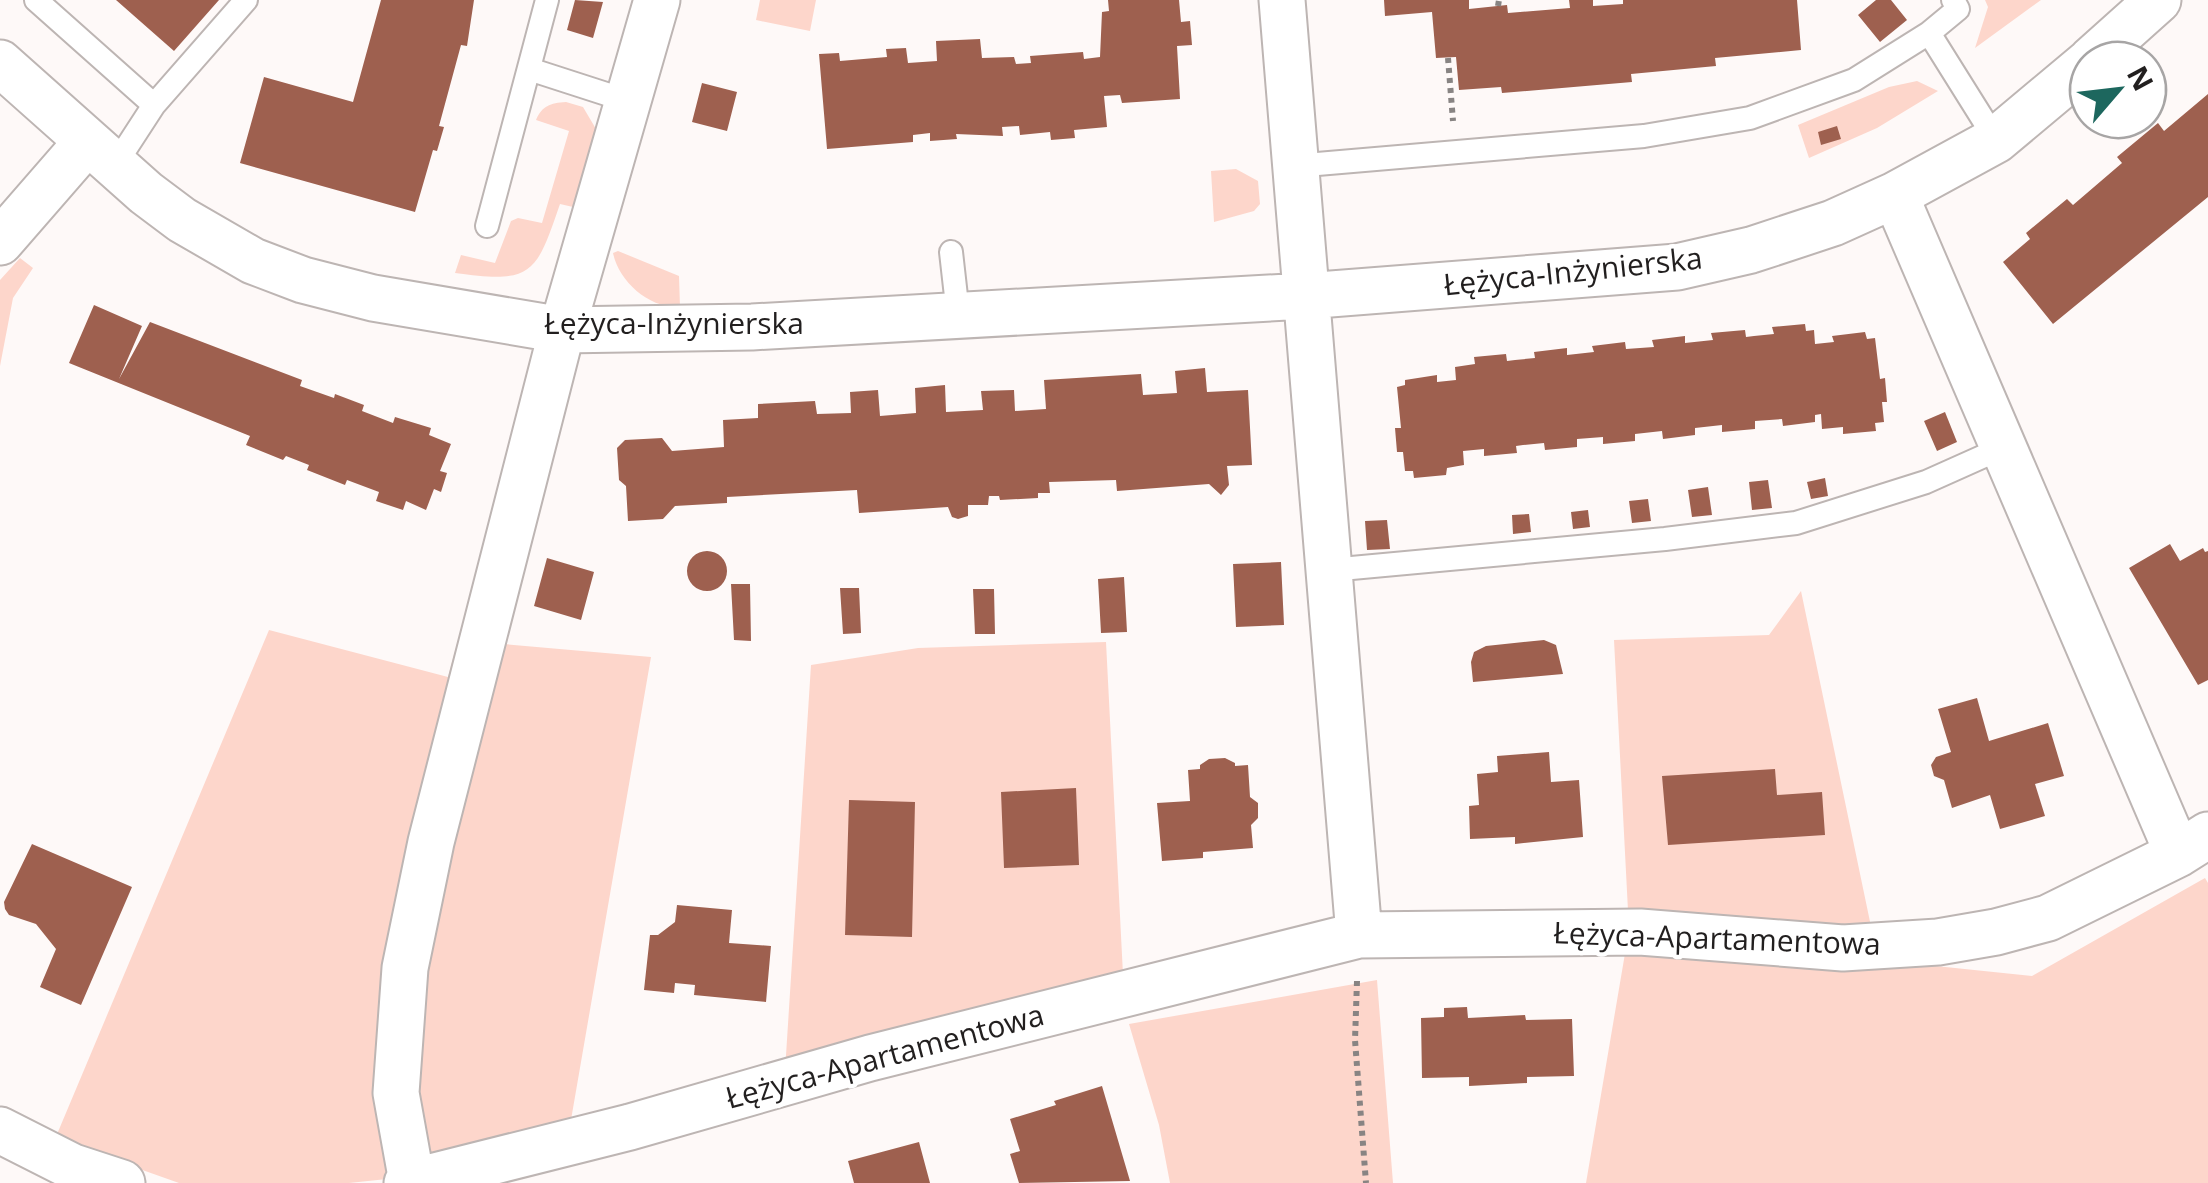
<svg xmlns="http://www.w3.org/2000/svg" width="2208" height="1183" font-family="'Open Sans',sans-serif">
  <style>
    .green { fill: #fdd6cb }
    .building { fill: #9e604f }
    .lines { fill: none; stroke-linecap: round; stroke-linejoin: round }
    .lane-casing { stroke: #bdb5b3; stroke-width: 26 }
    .street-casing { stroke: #bdb5b3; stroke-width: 49 }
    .path { stroke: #888483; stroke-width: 6; stroke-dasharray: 5 5; stroke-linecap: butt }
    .lane { stroke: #fff; stroke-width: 22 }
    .street { stroke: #fff; stroke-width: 45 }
    .labels { text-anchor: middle; stroke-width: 9; stroke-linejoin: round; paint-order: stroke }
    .street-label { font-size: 30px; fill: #221f1f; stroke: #fff }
  </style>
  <rect width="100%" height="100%" fill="#fef9f8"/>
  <path class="green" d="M760,0H816L810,31L756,20Z
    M1985,0H2041L1975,48L1988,7Z
    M1917,81L1938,91L1877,128L1809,158L1798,125L1889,87Z
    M566,102L583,107L596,129L573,207L560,204C536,274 533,284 455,273L461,255L495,263L511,221L518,218L542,223L569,131L536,120C542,106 550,103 566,102Z
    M1236,169L1258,181L1260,204L1254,211L1214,222L1211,171Z
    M618,251L679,276L680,307C650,309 619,282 613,253Z
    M20,258L33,268L13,298L0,366V280Z
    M1801,591L1878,960L2032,976L2205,878L2208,883V1183H1586L1629,930L1614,640L1769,635Z
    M269,630L448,677L458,640L651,657L567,1143L463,1171L349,1183H179L55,1139Z
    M1106,642L1124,994L785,1071L811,665L918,648Z
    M1377,980L1393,1183H1170L1159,1125L1129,1024Z"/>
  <path class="building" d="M116,0H219L174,51Z
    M381,0H474L467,46L461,45L439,126L444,127L437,151L433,150L415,212L240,163L264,77L353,102Z
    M575,0L603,2L593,38L567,30Z
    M1108,0H1179L1181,22L1190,21L1192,45L1177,46L1180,99L1122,103L1120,95L1104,96L1107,127L1074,130L1075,138L1051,140L1050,132L1020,135L1019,126L1002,127L1003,136L956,134L957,139L930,141V133L913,135V142L827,149L819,54L839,53L840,61L887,57L886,49L906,48L908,63L937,61L936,41L980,39L982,58L1014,57L1016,64L1031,63L1030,56L1083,52L1084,59L1100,57L1102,12L1109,11Z
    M1384,0H1469V9L1507,5L1508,13L1570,8L1569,0H1593V6L1623,4V0H1797L1801,50L1715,58L1716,66L1631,74L1632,82L1502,93L1501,87L1459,90L1456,57L1436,58L1432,12L1385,16Z
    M1876,0H1891L1907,20L1880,42L1858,15Z
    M702,83L737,92L727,131L692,122Z
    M2208,94V197L2053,324L2003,262L2030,239L2026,233L2067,199L2073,205L2122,163L2117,157L2158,123L2164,131Z
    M1837,126L1841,139L1821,145L1818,132Z
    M94,305L142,326L119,379L150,322L302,380L300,386L334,398L335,394L364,405L362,411L393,423L395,417L431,428L429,435L451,444L440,471L447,473L441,492L434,489L426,510L406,501L403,510L376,501L379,492L347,480L345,485L307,470L309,465L286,456L283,460L246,445L250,436L69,363Z
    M1805,324L1806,331L1814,330L1815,344L1834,342L1832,336L1865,332L1867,339L1875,338L1880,379L1885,378L1887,402H1882L1884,422L1875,423L1876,431L1843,434V427L1822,429L1821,414L1815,415V422L1783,426L1782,419L1755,421V429L1722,432V425L1695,428V435L1663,439L1662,431L1635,434V441L1603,444V437L1577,439V447L1545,450L1544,443L1523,445L1516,446L1517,453L1484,456V449L1463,451L1464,465L1447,468L1446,475L1414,478L1413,471H1405L1403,452H1397L1395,428H1401L1397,387L1405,385V380L1437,375V382L1456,380L1455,367L1475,364L1474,357L1506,354L1507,361L1515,360L1535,358L1534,352L1567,348V355L1594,352L1592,346L1625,342L1626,349L1654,347L1652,340L1685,336V343L1713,340L1711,333L1745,330L1746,337L1754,336L1774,334L1772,327Z
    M1205,368L1207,392L1248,390L1252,465L1227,466L1229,485L1221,495L1209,484L1117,491L1116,480L1049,482L1050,493H1038V498L1000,500L999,496H989L988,505H968V516L958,519L952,517L948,507L859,513L857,490L727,497V503L675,506L663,519L628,521L626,486L619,480L617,448L625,440L662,438L672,451L724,447L723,420L758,418V404L815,401L817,414L851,413L850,392L878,390L880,416L916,413L915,388L945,385L946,412L983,410L981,391L1014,390L1015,411L1046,409L1044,380L1141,374L1143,395L1177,393L1175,371Z
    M1945,412L1957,442L1937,451L1924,421Z
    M1825,478L1828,496L1811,499L1807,482Z
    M1768,480L1772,508L1752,510L1749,482Z
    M1708,487L1712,515L1692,517L1688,490Z
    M1648,499L1651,521L1632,523L1629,501Z
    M1588,510L1590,527L1573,529L1571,512Z
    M1529,514L1531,532L1513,534L1512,515Z
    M1387,520L1390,549L1367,550L1365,521Z
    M2170,544L2180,561L2203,548L2205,552L2208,551V680L2198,685L2129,568Z
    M687 571a20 20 0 1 1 40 0a20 20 0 1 1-40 0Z
    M547,558L594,572L581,620L534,606Z
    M1281,562L1284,625L1236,627L1233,564Z
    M1124,577L1127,632L1101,633L1098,579Z
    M731,584H750L751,641L734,640Z
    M840,588H859L861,633L843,634Z
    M973,589H994L995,634H975Z
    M1544,640L1556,645L1563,674L1473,682L1471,662L1474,652L1486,646Z
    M1977,698L1989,741L2048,723L2064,776L2035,784L2045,816L2000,829L1990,795L1952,808L1944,780L1934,776L1931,765L1936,757L1951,752L1938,709Z
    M1549,752L1551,782L1579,780L1583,837L1515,844V837L1470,839L1469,806L1479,805L1477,774L1498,772L1497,756Z
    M1225,758L1235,763V766L1248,765L1250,797L1258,803V818L1251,825L1253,848L1203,852V858L1162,861L1157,803L1190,801L1188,770L1200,769V765L1209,759Z
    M1775,769L1777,795L1822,792L1825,835L1668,845L1662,776Z
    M1076,788L1079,865L1004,868L1001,792Z
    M849,800L915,802L912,937L845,935Z
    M32,844L132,887L81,1005L40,987L56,949L36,924L9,915L5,909L4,902Z
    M677,905L732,910L729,943L771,946L766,1002L694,995L695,985L675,983L674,993L644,990L650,935H658L675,922Z
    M1467,1007L1468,1018L1525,1015L1526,1020L1572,1019L1574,1076L1527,1077V1083L1469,1086V1077L1422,1078L1421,1018L1444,1017V1008Z
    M1102,1086L1130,1181L1019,1183L1010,1154L1020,1151L1010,1119L1056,1105L1054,1101Z
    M919,1142L930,1183H854L848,1161Z"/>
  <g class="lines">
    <defs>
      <path id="lane" d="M36,0L154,105
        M1929,33L1996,140
        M529,69L628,101
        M115,165L154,105L246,0
        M1294,166L1644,136L1750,118L1854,80L1929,33L1958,9L1953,0
        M487,226L547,0
        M951,252L958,314
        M1330,570L1665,539L1796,523L1926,482L2002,448"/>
      <path id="street" d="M1282,0L1359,935
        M2091,60L2158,0
        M0,63L146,193L182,220L253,261L303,280L373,298L562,330L752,327L1305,296L1677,267L1751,250L1833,223L1895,195L1996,140L2088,63
        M1895,195L2178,854
        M0,242L87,142
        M0,1130L73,1167L122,1183
        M412,1182L396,1093L405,968L431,842L562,330L657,0
        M407,1183L630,1127L870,1058L1359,935L1640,932L1843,948L1938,942L1996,932L2048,918L2178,854L2208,835"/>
    </defs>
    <use href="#lane" class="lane-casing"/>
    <use href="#street" class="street-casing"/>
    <path class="path" d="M1498,6L1499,0
      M1448,58L1453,121
      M1357,981L1355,1040L1366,1183"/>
    <use href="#lane" class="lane"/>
    <use href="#street" class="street"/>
  </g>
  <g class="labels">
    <g class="street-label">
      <text transform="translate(1573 272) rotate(-6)" y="10">Łężyca-Inżynierska</text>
      <text x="674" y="334">Łężyca-Inżynierska</text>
      <text transform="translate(1717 939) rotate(2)" y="10">Łężyca-Apartamentowa</text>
      <text transform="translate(885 1057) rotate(-15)" y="10">Łężyca-Apartamentowa</text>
    </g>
  </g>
  <g transform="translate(2118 90) rotate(62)"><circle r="48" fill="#ffffff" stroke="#a7a5a5" stroke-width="2.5"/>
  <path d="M0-8L18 38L0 25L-18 38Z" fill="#1d675e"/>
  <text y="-15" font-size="28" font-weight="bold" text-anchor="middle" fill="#221f1f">N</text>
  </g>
</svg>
